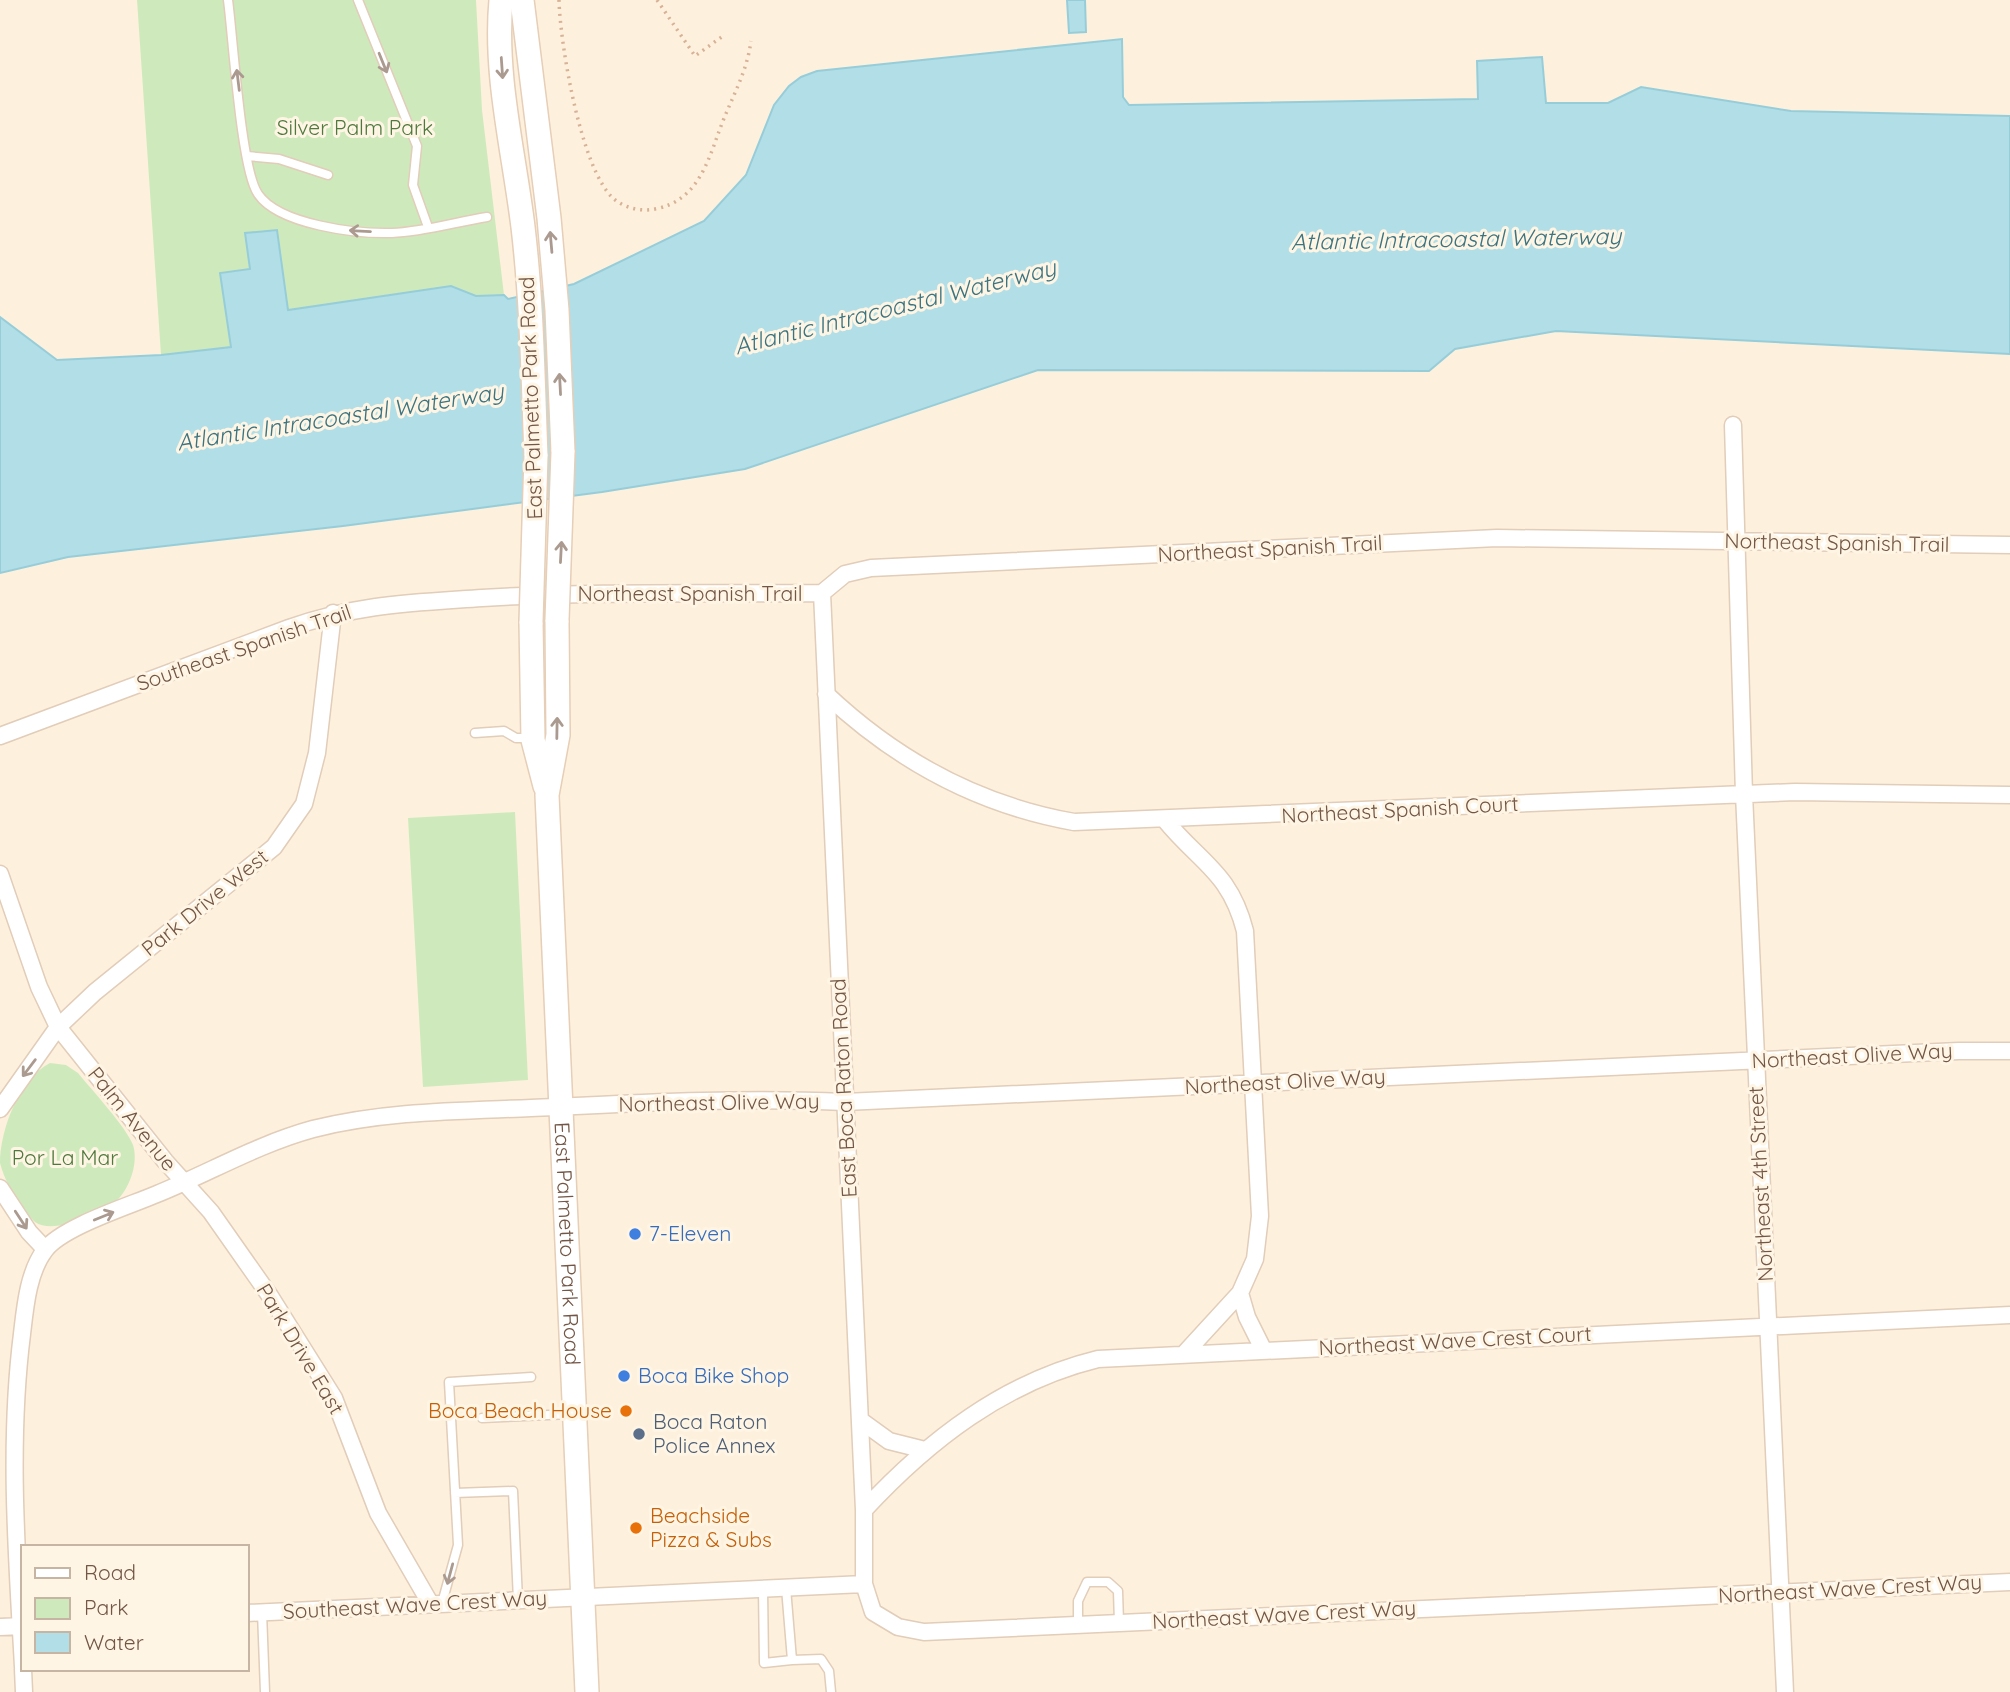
<svg xmlns="http://www.w3.org/2000/svg" width="2010" height="1692" font-family="Quicksand,sans-serif">
  <style>
    .green { fill: #ceeabc }
    .water { fill: #b1dee7; stroke: #97cdd9; stroke-width: 2 }
    .lines { fill: none; stroke-linecap: round; stroke-linejoin: round }
    .lane-casing { stroke: #e1cdb9; stroke-width: 11 }
    .street-casing { stroke: #e1cdb9; stroke-width: 19 }
    .secondary-casing { stroke: #e6ceb7; stroke-width: 26 }
    .path { stroke: #d8b197; stroke-width: 3.5; stroke-dasharray: 2 5; stroke-linecap: butt }
    .lane { stroke: #fff; stroke-width: 8 }
    .street { stroke: #fff; stroke-width: 16 }
    .secondary { stroke: #fff; stroke-width: 23 }
    .secondary-bridge-casing { stroke: #e6ceb7; stroke-width: 26; stroke-linecap: butt }
    .secondary-bridge { stroke: #fff; stroke-width: 23 }
    .oneway { stroke: #ab9a8f }
    .shop-dot { fill: #3f7fe0; stroke: #fff5e4; stroke-width: 2.5 }
    .food-dot { fill: #e8710a; stroke: #fff5e4; stroke-width: 2.5 }
    .service-dot { fill: #5c6f8a; stroke: #fff5e4; stroke-width: 2.5 }
    .labels { text-anchor: middle; stroke-width: 6; stroke-linejoin: round; paint-order: stroke }
    .park-label { font-size: 21px; fill: #4d793d; stroke: #fff5e4 }
    .street-label { font-size: 21px; fill: #735645; stroke: #fff5e4 }
    .shop-label { font-size: 21px; fill: #366cbe; stroke: #fff5e4; text-anchor: start }
    .food-label { font-size: 21px; fill: #c56008; stroke: #fff5e4; text-anchor: end }
    .service-label { font-size: 21px; fill: #4e5e75; stroke: #fff5e4; text-anchor: start }
    .water-label { font-size: 23px; font-style: italic; fill: #3b7481; stroke: #fff5e4 }
  </style>
  <rect width="100%" height="100%" fill="#fdf1dd"/>
  <path class="green" d="M137,0H476L482,110L504,295L476,296L451,286L288,310L277,230L246,233L250,269L220,273L231,347L161,355Z
    M515,812L528,1080L423,1087L408,818Z
    M50,1063L66,1065L78,1073C91,1089 127,1128 133,1145C139,1163 129,1191 114,1203C98,1215 53,1235 35,1222C30,1218 25,1210 22,1205C12,1192 4,1179 0,1163C0,1129 20,1078 50,1063Z"/>
  <path class="water" d="M1067,0H1085L1086,32L1069,33Z
    M1122,39L1123,97L1129,105L1478,99L1477,61L1542,57L1546,103H1608L1641,87L1791,111L2010,116V354L1556,331L1455,349L1429,371L1038,370L745,469L602,492L343,526L68,557L0,573V317L57,360L161,355L231,347L220,273L250,269L245,233L277,230L288,310L451,286L476,296L504,295L508,299L574,284L704,221L746,175L774,105L789,86L801,77L817,71Z"/>
  <g class="lines">
    <defs>
      <path id="lane" d="M228,0C233,37 241,170 258,194C279,225 357,234 392,233C423,232 456,222 487,217
        M358,0L417,146L413,185L428,227
        M247,156L279,159L328,175
        M475,733L504,731L516,738H530
        M482,1418L571,1414
        M455,1493L513,1491L518,1600
        M786,1588L792,1660L821,1659L829,1671L831,1692
        M763,1589L764,1663L792,1660
        M442,1603L458,1545L449,1382L531,1377
        M262,1612L265,1692
        M1078,1625V1601L1087,1582H1108L1118,1591L1119,1623"/>
      <path id="street" d="M1733,425L1744,794L1785,1692
        M822,593L864,1510V1584L873,1612L898,1627L924,1632L2010,1582
        M826,694C897,761 978,805 1074,822L1795,792L2010,795
        M0,736L289,628C358,604 410,603 482,598C595,591 708,594 822,593L845,574L871,568L1497,538L2010,545
        M1165,820C1200,863 1230,872 1245,931L1260,1216L1255,1259L1240,1293L1185,1353
        M0,874L39,987L58,1027L165,1161L211,1212L270,1296L334,1398L378,1513L430,1603
        M0,1109L58,1027L95,992L274,847L304,804L317,753L333,613
        M0,1188L29,1232L45,1249
        M1240,1293L1247,1317L1263,1349
        M860,1420L889,1441L925,1450
        M864,1510C929,1440 1004,1382 1098,1359L2010,1315
        M247,1613L864,1584
        M0,1627L23,1626
        M23,1667C17,1556 8,1445 22,1334C25,1308 28,1272 45,1250C62,1227 129,1206 157,1194C209,1173 258,1144 313,1129C384,1111 459,1111 531,1108C636,1103 740,1097 845,1102L1959,1051H2010
        M23,1669L24,1692"/>
      <g id="secondary">
        <path d="M501,0C494,76 514,152 523,227C532,303 533,380 536,456"/>
        <path d="M522,0L549,218L557,310L563,452"/>
        <path id="s1" d="M557,620L558,735L547,795L587,1692"/>
        <path d="M531,622L533,740L545,786"/>
      </g>
    </defs>
    <use href="#lane" class="lane-casing"/>
    <use href="#street" class="street-casing"/>
    <use href="#secondary" class="secondary-casing"/>
    <path class="path" d="M559,0C560,43 581,171 614,199C625,208 641,212 655,209C698,201 708,161 721,126C732,97 747,72 751,41
      M657,0L695,56L723,36"/>
    <use href="#lane" class="lane"/>
    <use href="#street" class="street"/>
    <use href="#secondary" class="secondary"/>
    <defs>
      <path id="secondary-bridge" d="M557,620L563,452
        M531,622L536,456"/>
    </defs>
    <use href="#secondary-bridge" class="secondary-bridge-casing"/>
    <use href="#secondary-bridge" class="secondary-bridge"/>
  </g>
  <defs><path id="oneway-shaft" d="M-6 0H5M1.5-3L5.5 0L1.5 3" fill="none" stroke-width="1.6" stroke-linecap="round" stroke-linejoin="round" transform="scale(1.75)"/></defs>
  <g class="oneway">
    <use href="#oneway-shaft" transform="translate(383 63) rotate(68)"/>
    <use href="#oneway-shaft" transform="translate(502 68) rotate(86)"/>
    <use href="#oneway-shaft" transform="translate(238 80) rotate(-97)"/>
    <use href="#oneway-shaft" transform="translate(360 231) rotate(-177)"/>
    <use href="#oneway-shaft" transform="translate(551 242) rotate(-95)"/>
    <use href="#oneway-shaft" transform="translate(560 384) rotate(-93)"/>
    <use href="#oneway-shaft" transform="translate(561 552) rotate(-87)"/>
    <use href="#oneway-shaft" transform="translate(557 728) rotate(-89)"/>
    <use href="#oneway-shaft" transform="translate(29 1068) rotate(127)"/>
    <use href="#oneway-shaft" transform="translate(104 1216) rotate(-22)"/>
    <use href="#oneway-shaft" transform="translate(21 1220) rotate(57)"/>
    <use href="#oneway-shaft" transform="translate(450 1574) rotate(105)"/>
  </g>
  <g class="shop-dot">
    <circle cx="635" cy="1234" r="7"/>
    <circle cx="624" cy="1376" r="7"/>
  </g>
  <g class="food-dot">
    <circle cx="626" cy="1411" r="7"/>
    <circle cx="636" cy="1528" r="7"/>
  </g>
  <circle class="service-dot" cx="639" cy="1434" r="7"/>
  <g class="labels">
    <g class="park-label">
      <text x="355" y="135">Silver Palm Park</text>
      <text x="65" y="1165">Por La Mar</text>
    </g>
    <g class="street-label">
      <text transform="translate(531 398) rotate(-92)" y="7">East Palmetto Park Road</text>
      <text transform="translate(1837 543) rotate(1)" y="7">Northeast Spanish Trail</text>
      <text transform="translate(1270 549) rotate(-3)" y="7">Northeast Spanish Trail</text>
      <text x="690" y="601">Northeast Spanish Trail</text>
      <text transform="translate(244 648) rotate(-19)" y="7">Southeast Spanish Trail</text>
      <text transform="translate(1400 810) rotate(-3)" y="7">Northeast Spanish Court</text>
      <text transform="translate(205 903) rotate(-39)" y="7">Park Drive West</text>
      <text transform="translate(1852 1056) rotate(-3)" y="7">Northeast Olive Way</text>
      <text transform="translate(1285 1082) rotate(-3)" y="7">Northeast Olive Way</text>
      <text transform="translate(844 1088) rotate(-93)" y="7">East Boca Raton Road</text>
      <text transform="translate(719 1103) rotate(-1)" y="7">Northeast Olive Way</text>
      <text transform="translate(132 1119) rotate(51)" y="7">Palm Avenue</text>
      <text transform="translate(1761 1184) rotate(-93)" y="7">Northeast 4th Street</text>
      <text dy="7" stroke="none"><textPath href="#s1" startOffset="625">East Palmetto Park Road</textPath></text>
      <text transform="translate(1455 1341) rotate(-3)" y="7">Northeast Wave Crest Court</text>
      <text transform="translate(300 1349) rotate(59)" y="7">Park Drive East</text>
      <text transform="translate(1850 1589) rotate(-3)" y="7">Northeast Wave Crest Way</text>
      <text transform="translate(415 1605) rotate(-3)" y="7">Southeast Wave Crest Way</text>
      <text transform="translate(1284 1615) rotate(-3)" y="7">Northeast Wave Crest Way</text>
    </g>
    <g class="shop-label">
      <text x="649" y="1241">7-Eleven</text>
      <text x="638" y="1383">Boca Bike Shop</text>
    </g>
    <g class="food-label">
      <text x="612" y="1418">Boca Beach House</text>
      <text x="650" y="1523" text-anchor="start">Beachside<tspan x="650" dy="24">Pizza &amp; Subs</tspan></text>
    </g>
    <g class="service-label">
      <text x="653" y="1429">Boca Raton<tspan x="653" dy="24">Police Annex</tspan></text>
    </g>
    <g class="water-label">
      <text transform="translate(1456 239) rotate(-1)" y="8">Atlantic Intracoastal Waterway</text>
      <text transform="translate(895 307) rotate(-14)" y="8">Atlantic Intracoastal Waterway</text>
      <text transform="translate(340 417) rotate(-9)" y="8">Atlantic Intracoastal Waterway</text>
    </g>
  </g>
  <rect x="21" y="1545" width="228" height="126" fill="#fff5e4" stroke="#c7b5a4" stroke-width="2"/>
  <rect x="35" y="1568" width="35" height="10" fill="#ffffff" stroke="#c7b5a4" stroke-width="2"/>
  <text x="84" y="1580" font-size="21" fill="#735645">Road</text>
  <rect x="35" y="1598" width="35" height="21" fill="#ceeabc" stroke="#c7b5a4" stroke-width="2"/>
  <text x="84" y="1615" font-size="21" fill="#735645">Park</text>
  <rect x="35" y="1632" width="35" height="21" fill="#b1dee7" stroke="#c7b5a4" stroke-width="2"/>
  <text x="84" y="1650" font-size="21" fill="#735645">Water</text>
</svg>
